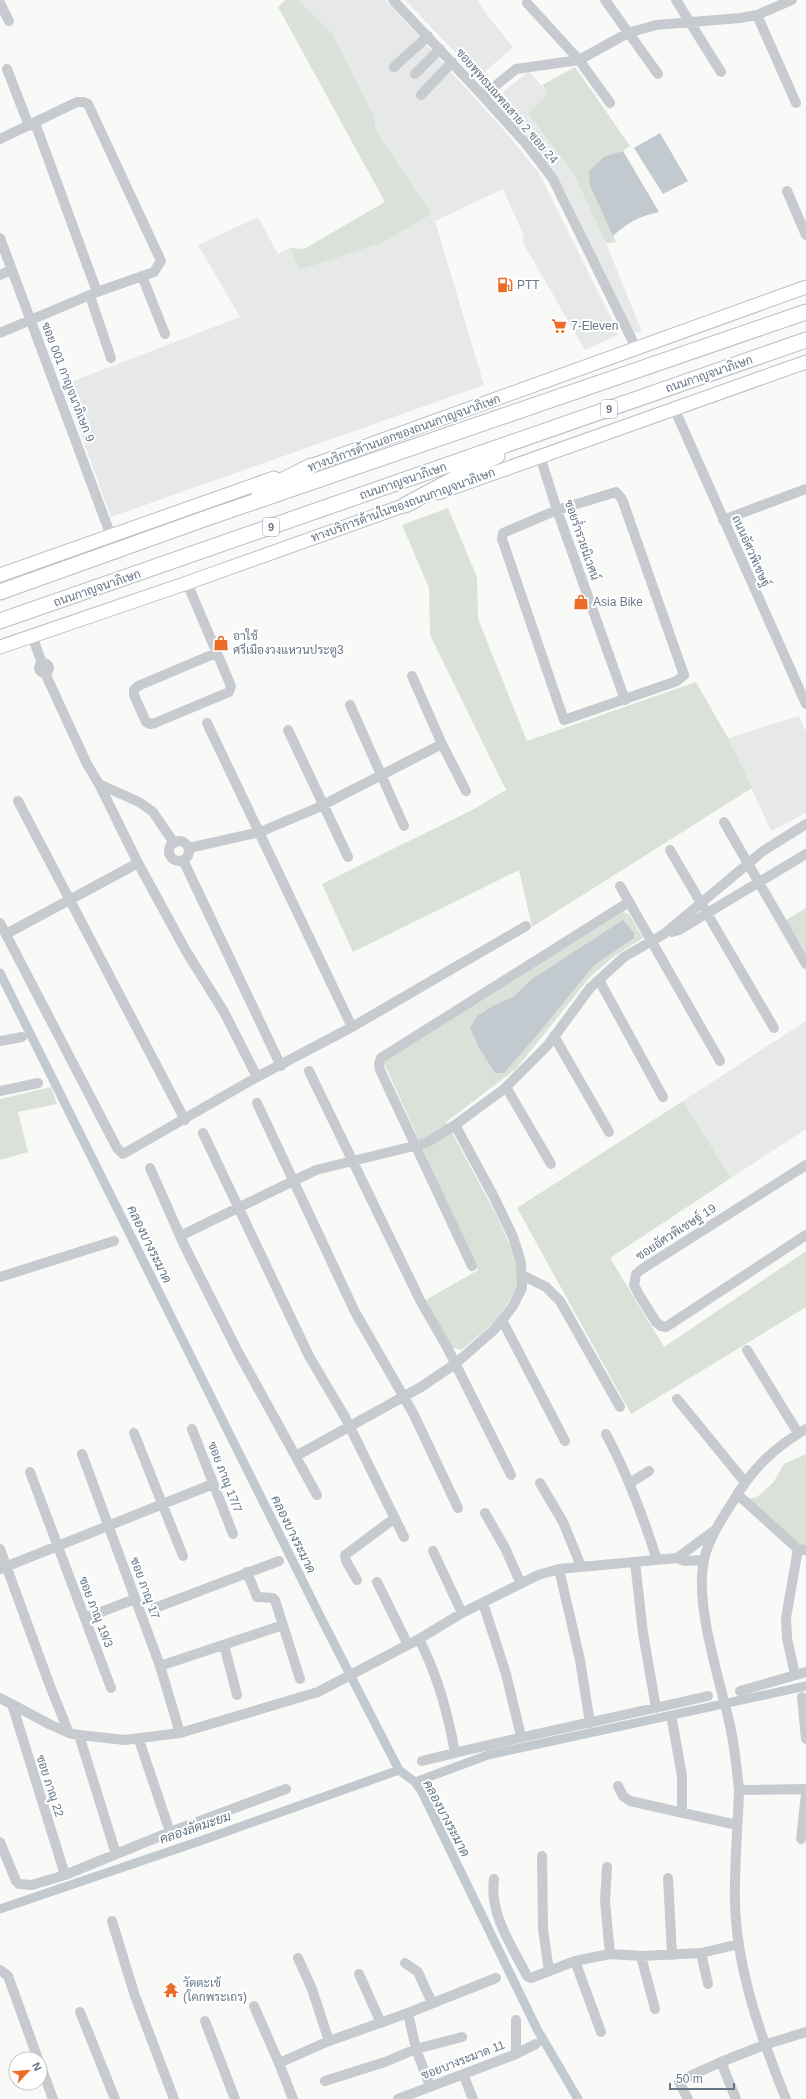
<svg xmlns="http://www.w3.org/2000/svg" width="806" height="2099" font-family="Helvetica,Sarabun,sans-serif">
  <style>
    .built { fill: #e7e8e8 }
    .green { fill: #dae1d8 }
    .water { fill: #c2cad0 }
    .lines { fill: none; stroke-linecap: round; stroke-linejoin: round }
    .canal { stroke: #c2cad0; stroke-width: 9 }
    .major-casing { stroke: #babdc2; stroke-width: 15 }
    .highway-casing { stroke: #b9bcc0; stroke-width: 17 }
    .minor { stroke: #c7cace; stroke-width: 10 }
    .major { stroke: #fff; stroke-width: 13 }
    .highway { stroke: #fff; stroke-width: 15 }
    .labels { text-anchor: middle; stroke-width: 4; stroke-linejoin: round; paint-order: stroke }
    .shield { fill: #fff; stroke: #959fac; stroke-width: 1 }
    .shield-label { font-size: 11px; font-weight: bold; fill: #677689 }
    .street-label { font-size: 12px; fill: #677689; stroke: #fff }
    .poi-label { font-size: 12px; fill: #677689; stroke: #fff; text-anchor: start }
    .water-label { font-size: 13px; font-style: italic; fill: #637783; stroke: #fff }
  </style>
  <rect width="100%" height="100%" fill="#f9f9f7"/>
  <path class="built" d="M298,0H385L391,6L502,128L539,173L616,328L618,335L585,350L522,241L524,236L503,189L435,221L484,385L111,517L63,385L240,317L198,245L258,217L278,254L290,248L300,270L382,243L430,214L376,131L373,114L332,33Z
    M405,0H478L486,14L513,47L479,77Z
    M529,71L548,94L529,113L573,173L606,243L642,332L632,333L565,191L497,97Z
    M799,716L806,732V813L771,831L728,738Z
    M806,1021V1129L731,1178L683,1101Z"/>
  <path class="green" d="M286,0H298L332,33L373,114L376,131L431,214L382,243L300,270L290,248L304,249L385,202L278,7Z
    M575,67L630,146L623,151L605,156L590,186L616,242L606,243L573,173L528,113L548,94L542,85Z
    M448,508L477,577L478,619L527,741L696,682L728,738L752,788L532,927L519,870L353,952L322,884L474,809L506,790L430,635L429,588L402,525Z
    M806,908V953L786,920Z
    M623,912L629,914L643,938L613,957L590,977L516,1069L446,1122L496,1214L518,1263L517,1289L495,1322L461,1350L451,1347L426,1300L478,1270L384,1063L388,1058Z
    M51,1087L57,1104L18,1112L28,1152L0,1160V1099Z
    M683,1101L731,1178L610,1258L664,1347L806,1251V1307L631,1414L517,1208Z
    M806,1454V1553L748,1499L757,1497L773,1483L784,1464Z"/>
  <path class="water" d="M660,133L688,181L663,194L634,148Z
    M623,151L659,212C638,217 630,221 613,236L590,186L589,171L605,156Z
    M623,920L634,933V938L594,965L538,1034L504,1073H495L479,1048L470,1028L477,1016L491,1007L513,997L532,979Z"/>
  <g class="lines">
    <path class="canal" d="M0,973L321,1618L399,1770L415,1782L422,1792L537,2029L578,2099
      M415,1782L488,1755L806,1686
      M0,1909L203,1840L399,1770"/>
    <defs>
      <path id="major" d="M302,469L806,287
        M438,493L806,362
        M0,575L274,478
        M0,647L187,583L414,502"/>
      <path id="highway" d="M259,492L311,466
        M405,505L497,456
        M0,592L204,519L806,312
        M0,621L806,340"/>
    </defs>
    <use href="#major" class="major-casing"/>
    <use href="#highway" class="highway-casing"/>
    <path class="minor" d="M393,0L483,96L527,145L553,179L636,348
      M605,0L658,74
      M676,0L721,72
      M0,3L9,21
      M527,3L579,60L610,103
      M757,15L796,103
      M394,67L428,36
      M7,69L29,126
      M415,74L440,49
      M421,95L452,62
      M483,96L516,69L579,60L628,33L656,25L740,18L757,15L792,0
      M35,123L97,292
      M0,139L77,102H83L88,104L161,261L154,272L97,292L0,333
      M787,191L806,235
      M0,238L111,536
      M0,275L11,270
      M142,276L165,334
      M90,296L111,358
      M674,408L806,704
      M540,456L557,510L625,700
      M616,492L622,499L684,675L677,681L564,720L502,539L503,533L557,510Z
      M723,520L806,489
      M187,583L231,686L229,692L155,723L150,724L146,722L134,695V690L138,686L216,653
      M32,636L42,663
      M39 668a5 5 0 1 1 10 0a5 5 0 1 1-10 0Z
      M45,673L87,764L99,784L139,802L153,812L174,843
      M412,676L442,744L466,791
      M350,705L404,826
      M207,723L352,1027
      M288,730L348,857
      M99,784L138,863L186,951L224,1012L257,1077
      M18,801L185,1120
      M724,822L806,964
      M169 851a10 10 0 1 1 20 0a10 10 0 1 1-20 0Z
      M189,848L260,832L317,808L442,744
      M670,850L774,1028
      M183,860L281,1066
      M620,886L720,1061
      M0,923L117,1148L123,1154L257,1077L352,1027L526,926
      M672,932L679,930L806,854
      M6,934L138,863
      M599,980L663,1097
      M554,1036L609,1132
      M0,1041L22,1037
      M309,1071L420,1300L448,1349L511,1475
      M506,1087L551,1164
      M0,1091L38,1083
      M257,1103L355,1312L413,1413L458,1508
      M203,1133L309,1356L345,1417L404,1537
      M806,1165L642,1269L636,1274L634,1285L638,1293L656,1322L661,1326L666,1327L806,1235
      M150,1168L185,1247L238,1352L317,1495
      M180,1236L316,1170L426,1143L455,1125L504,1089L548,1045L590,988L624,957L664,934L763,851L806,824
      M472,1266L380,1070L379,1064L381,1058L629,902
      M522,1275L546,1287L560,1301L620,1407
      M0,1277L114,1241
      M502,1320L565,1441
      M747,1350L798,1433
      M677,1399L744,1481
      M192,1429L233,1534
      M134,1433L183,1556
      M606,1434C628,1475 643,1516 657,1560
      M82,1454L160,1666L180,1733
      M296,1456L421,1387L455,1364L495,1329L513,1306L522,1288L521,1262L513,1237L494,1197L455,1125
      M30,1472L111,1688
      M540,1483L563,1522L581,1566
      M630,1483L649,1471
      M737,1494L798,1549
      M485,1513L505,1548L521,1584
      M0,1549L50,1686L69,1733
      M433,1551L462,1613
      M677,1558L715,1530
      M635,1562L643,1633L656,1708
      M0,1569L213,1484
      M559,1569L580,1660L590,1723
      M247,1572L257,1597L273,1598L275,1600L300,1679
      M357,1580L346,1561L345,1555L395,1518
      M377,1582L408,1645
      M483,1603L506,1674L521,1736
      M155,1608L279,1561
      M85,1618L135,1599
      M419,1639C438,1676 448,1713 455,1753
      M224,1645L237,1695
      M160,1666L283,1625
      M795,1675L787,1638L786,1618L798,1549L806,1550
      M740,1691L806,1672
      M802,1697L806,1739
      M0,1698L51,1725L69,1733L79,1735L125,1740L180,1733L318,1692L419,1639L462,1613L538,1575L559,1569L677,1558L684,1561L704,1560
      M12,1704L65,1875
      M672,1720L682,1776V1812
      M79,1735L116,1854
      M139,1740L170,1832
      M422,1761C517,1737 613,1718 708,1696
      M618,1786L623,1796L630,1801L737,1825
      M739,1790L806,1789
      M801,1839L806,1794
      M0,1842L16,1881L19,1884L32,1885L65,1875L170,1832L286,1789
      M542,1856L543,1929L549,1971
      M607,1867L605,1901L610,1954
      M668,1878L672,1955
      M494,1879C489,1914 512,1946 527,1976L531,1978L575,1961L610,1954L641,1956L701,1953L739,1944
      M112,1921L135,1996L174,2099
      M701,1953L708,1984
      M641,1956L655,2009
      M298,1958L312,1989L329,2041
      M575,1961L601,2032
      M405,1963L418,1972L432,2003
      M0,1970L8,1976L38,2059
      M359,1974L381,2023
      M254,2006L279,2063
      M80,2012L115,2099
      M408,2013L416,2049L430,2086
      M205,2021L235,2099
      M516,2054V2020
      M40,2064L53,2099
      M463,2074L473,2099
      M325,2081L385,2062L416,2049L462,2037
      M293,2099L279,2063L329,2041L408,2013L496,1978
      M398,2099L516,2054L536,2044
      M688,2099L679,2082L683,2079L721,2062
      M736,2099L721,2062L764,2045L806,2032
      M786,2099C761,2037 737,1971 735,1903C734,1865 738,1828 739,1790C737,1770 735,1750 731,1730C721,1683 694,1606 704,1560C708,1540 721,1520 732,1503C751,1470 773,1448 806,1429"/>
    <use href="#major" class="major"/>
    <use href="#highway" class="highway"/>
  </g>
  <defs>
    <symbol id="fuel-bare" viewBox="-9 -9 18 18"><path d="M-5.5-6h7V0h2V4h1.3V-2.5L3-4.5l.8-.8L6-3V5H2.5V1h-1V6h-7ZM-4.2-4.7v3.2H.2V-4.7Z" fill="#ea6c26" stroke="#fff" stroke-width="2.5" paint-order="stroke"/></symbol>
    <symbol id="supermarket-bare" viewBox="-9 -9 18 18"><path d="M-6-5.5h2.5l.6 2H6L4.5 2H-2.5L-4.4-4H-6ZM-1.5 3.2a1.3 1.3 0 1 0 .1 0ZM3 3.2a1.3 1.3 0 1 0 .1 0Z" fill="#ea6c26" stroke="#fff" stroke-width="2.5" paint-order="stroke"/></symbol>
    <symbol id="shop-bare" viewBox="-9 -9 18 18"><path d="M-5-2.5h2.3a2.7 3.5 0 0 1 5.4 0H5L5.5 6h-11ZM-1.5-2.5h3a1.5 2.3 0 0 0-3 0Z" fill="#ea6c26" stroke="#fff" stroke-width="2.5" paint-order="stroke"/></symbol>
    <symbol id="temple-bare" viewBox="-9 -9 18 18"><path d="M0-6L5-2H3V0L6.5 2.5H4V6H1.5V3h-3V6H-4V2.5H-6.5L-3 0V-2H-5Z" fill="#ea6c26" stroke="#fff" stroke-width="2.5" paint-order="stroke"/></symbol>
  </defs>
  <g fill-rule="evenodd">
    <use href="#fuel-bare" x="494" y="274" width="22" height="22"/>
    <use href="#supermarket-bare" x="548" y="315" width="22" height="22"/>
    <use href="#shop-bare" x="570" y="591" width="22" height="22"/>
    <use href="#shop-bare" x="210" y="632" width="22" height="22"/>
    <use href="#temple-bare" x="160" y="1979" width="22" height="22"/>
  </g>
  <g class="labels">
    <g class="shield">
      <rect x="601" y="400" width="16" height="18" rx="3"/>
      <rect x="263" y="518" width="16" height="18" rx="3"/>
    </g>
    <g class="shield-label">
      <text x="609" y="413">9</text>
      <text x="271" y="531">9</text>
    </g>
    <g class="street-label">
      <text transform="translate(507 106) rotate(49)" y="4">ซอยพุทธมณฑลสาย 2 ซอย 24</text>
      <text transform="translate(709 374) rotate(-19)" y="4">ถนนกาญจนาภิเษก</text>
      <text transform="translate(68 382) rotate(69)" y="4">ซอย 001 กาญจนาภิเษก 9</text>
      <text transform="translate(404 433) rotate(-20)" y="4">ทางบริการด้านนอกของถนนกาญจนาภิเษก</text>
      <text transform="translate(403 481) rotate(-19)" y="4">ถนนกาญจนาภิเษก</text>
      <text transform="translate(403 505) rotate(-20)" y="4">ทางบริการด้านในของถนนกาญจนาภิเษก</text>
      <text transform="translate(582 540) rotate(71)" y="4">ซอยร่ำรวยนิเวศน์</text>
      <text transform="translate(751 551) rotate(66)" y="4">ถนนอัศวพิเชษฐ์</text>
      <text transform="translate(97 588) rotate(-19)" y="4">ถนนกาญจนาภิเษก</text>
      <text transform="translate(676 1232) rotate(-33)" y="4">ซอยอัศวพิเชษฐ์ 19</text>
      <text transform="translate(225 1477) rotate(69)" y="4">ซอย ภาณุ 17/7</text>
      <text transform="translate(145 1588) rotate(70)" y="4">ซอย ภาณุ 17</text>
      <text transform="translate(96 1612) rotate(69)" y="4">ซอย ภาณุ 19/3</text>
      <text transform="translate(50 1786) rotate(72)" y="4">ซอย ภาณุ 22</text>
      <text transform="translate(463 2060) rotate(-21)" y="4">ซอยบางระมาด 11</text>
    </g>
    <g class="poi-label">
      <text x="517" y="289">PTT</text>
      <text x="571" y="330">7-Eleven</text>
      <text x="593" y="606">Asia Bike</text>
      <text x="233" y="640">อาใช้<tspan x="233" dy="14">ศรีเมืองวงแหวนประตู3</tspan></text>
      <text x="183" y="1987">วัดตะเข้<tspan x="183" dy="14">(โคกพระเถร)</tspan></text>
    </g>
    <g class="water-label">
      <text transform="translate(150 1244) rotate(64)" y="5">คลองบางระมาด</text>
      <text transform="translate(294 1534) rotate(64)" y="5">คลองบางระมาด</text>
      <text transform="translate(447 1818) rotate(62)" y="5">คลองบางระมาด</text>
      <text transform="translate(195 1827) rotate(-19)" y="5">คลองลัดมะยม</text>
    </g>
  </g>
  <g transform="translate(28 2071) rotate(64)"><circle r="19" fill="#ffffff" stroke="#c2c8d0"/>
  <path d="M0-3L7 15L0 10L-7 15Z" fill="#ea6c26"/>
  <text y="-6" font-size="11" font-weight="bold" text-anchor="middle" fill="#677689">N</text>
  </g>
  <path d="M670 2083v6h64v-6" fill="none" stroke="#677689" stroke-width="2"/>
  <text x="676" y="2083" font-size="12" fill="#677689" stroke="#ffffff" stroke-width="3" paint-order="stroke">50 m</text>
</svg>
